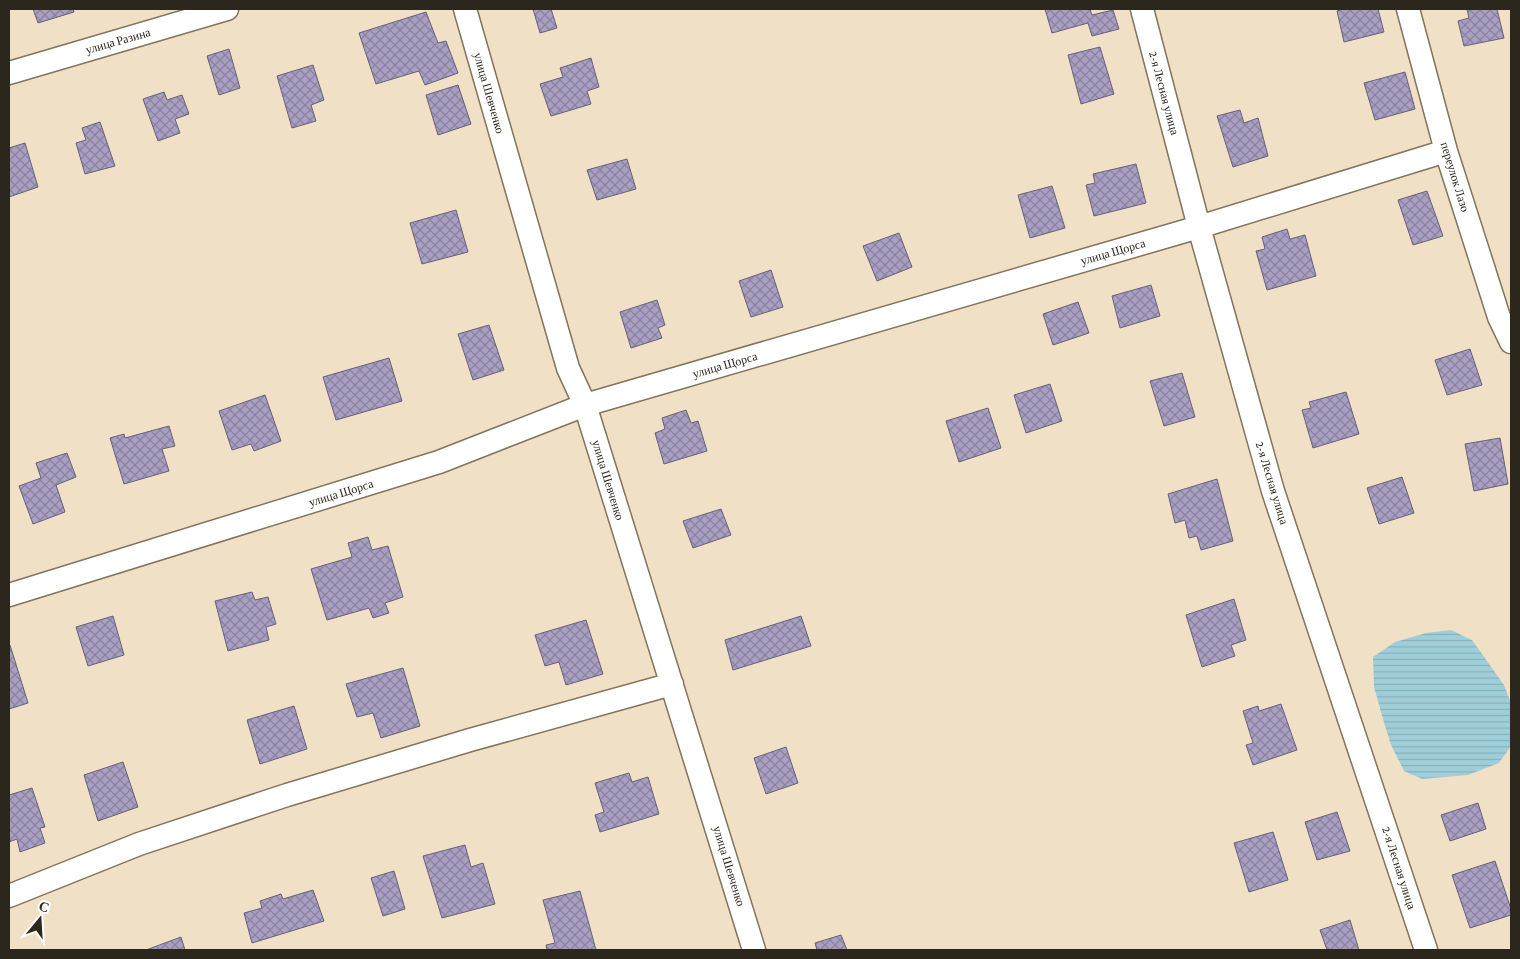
<svg xmlns="http://www.w3.org/2000/svg" width="1520" height="959" font-family="'Crimson Pro',serif">
  <style>
    .water { fill: url(#water-rules) }
    .building { fill: url(#building-cross-hatch); stroke: #676078 }
    .lines { fill: none; stroke-linecap: round; stroke-linejoin: round }
    .minor-casing { stroke: #82745d; stroke-width: 25 }
    .minor { stroke: #fff; stroke-width: 22 }
    .labels { text-anchor: middle; stroke-width: 5; stroke-linejoin: round; paint-order: stroke }
    .street-label { font-size: 12px; fill: #2c271d; stroke: #fff }
  </style>
  <defs>
    <pattern id="water-rules" width="6" height="5" patternUnits="userSpaceOnUse" patternTransform="scale(1.25)"><rect width="6" height="5" fill="#9fced9"/><path d="M0 2.5h6" fill="none" stroke="#89b1ba"/></pattern>
    <pattern id="building-cross-hatch" width="8" height="8" patternUnits="userSpaceOnUse" patternTransform="scale(1.25)"><rect width="8" height="8" fill="#a99fc3"/><path d="M0 0l8 8M0 8l8-8" fill="none" stroke="#8a829e"/></pattern>
  </defs>
  <rect width="100%" height="100%" fill="#f0e1c6"/>
  <path class="water" d="M1451,630L1472,640L1504,685L1511,703V746L1499,763L1468,775L1422,779L1404,771L1391,745L1383,719L1374,687L1373,657L1395,642L1426,633Z"/>
  <path class="building" d="M33,9H73L74,12L38,23Z
    M533,9H551L557,28L540,33Z
    M1045,9H1090L1092,15L1113,10L1119,29L1092,36L1088,23L1052,33Z
    M1343,9H1378L1384,32L1344,42L1337,11Z
    M1467,9H1497L1504,38L1464,46L1458,21L1469,18Z
    M426,12L438,43L446,41L458,73L425,85L419,71L376,84L359,33Z
    M1100,47L1114,94L1081,104L1068,55Z
    M229,49L240,88L219,95L207,56Z
    M591,58L599,87L587,91L591,104L551,116L540,84L563,77L560,68Z
    M313,65L324,100L311,105L316,121L292,128L277,76Z
    M1405,72L1415,109L1375,120L1364,83Z
    M458,85L471,124L438,135L426,95Z
    M164,92L167,100L182,95L189,114L175,119L180,133L158,141L143,99Z
    M1240,110L1244,123L1258,118L1268,156L1233,167L1217,116Z
    M100,122L115,166L85,174L76,143L86,140L82,128Z
    M25,143L38,187L9,197V148Z
    M627,159L636,189L597,200L587,170Z
    M1136,164L1146,203L1094,216L1086,185L1095,183L1093,174Z
    M1052,186L1065,228L1030,238L1018,195Z
    M1427,191L1443,236L1413,245L1398,200Z
    M456,210L468,252L422,264L410,223Z
    M1287,229L1290,239L1305,235L1316,276L1267,290L1256,251L1265,249L1262,237Z
    M899,233L912,267L877,281L863,246Z
    M771,270L783,307L751,317L739,281Z
    M1151,285L1160,316L1120,328L1112,296Z
    M657,300L665,325L658,328L662,338L631,348L620,312Z
    M1078,302L1089,333L1053,345L1043,314Z
    M489,325L504,370L473,380L458,334Z
    M1470,349L1482,385L1447,395L1435,360Z
    M389,358L402,401L336,420L323,377Z
    M1182,373L1195,417L1164,426L1150,381Z
    M1050,384L1062,421L1026,433L1014,395Z
    M1346,392L1359,434L1313,448L1302,410L1311,408L1309,402Z
    M265,395L281,441L254,451L251,444L232,450L219,411Z
    M988,408L1001,448L959,462L946,421Z
    M686,410L691,423L698,421L707,451L664,464L655,433L665,429L662,418Z
    M169,426L175,446L162,449L169,471L124,484L110,438L124,434L125,438Z
    M1500,438L1508,484L1474,491L1465,444Z
    M67,453L76,477L56,485L65,512L33,524L19,486L41,478L36,463Z
    M1402,477L1414,513L1379,524L1367,488Z
    M1217,479L1233,541L1201,550L1197,536L1189,538L1185,520L1175,523L1168,494Z
    M721,509L731,535L693,548L683,521Z
    M368,537L372,550L388,546L403,597L385,603L389,613L373,618L369,608L327,620L311,569L352,557L348,543Z
    M252,592L255,600L268,597L276,624L266,627L269,640L228,651L215,601Z
    M1234,599L1246,640L1231,645L1235,656L1202,667L1186,615Z
    M113,616L124,655L88,666L76,627Z
    M801,616L811,646L733,670L725,640Z
    M586,620L603,674L566,685L559,662L545,666L535,635Z
    M10,645L28,703L9,709V646Z
    M403,668L420,726L381,738L373,713L357,717L346,684Z
    M1281,704L1297,750L1253,765L1246,745L1253,743L1243,711L1258,706L1259,711Z
    M294,706L307,749L260,764L247,720Z
    M786,747L798,783L766,794L754,758Z
    M123,762L138,807L98,821L84,775Z
    M629,773L632,782L648,777L659,814L600,832L595,815L604,812L595,783Z
    M32,788L45,827L40,828L45,843L20,852L17,839L9,842V795Z
    M1478,803L1486,829L1450,841L1441,815Z
    M1337,812L1350,851L1317,860L1305,822Z
    M1273,832L1288,880L1249,892L1234,843Z
    M465,845L471,867L483,863L495,904L442,918L423,856Z
    M1495,861L1511,909V915L1470,928L1452,875Z
    M394,871L405,909L383,916L371,878Z
    M313,890L324,921L252,943L244,913L262,908L260,901L281,894L283,899Z
    M580,891L596,950H547L546,945L555,943L543,900Z
    M1350,920L1359,950H1327L1320,930Z
    M841,935L847,950H817L815,943Z
    M181,937L185,950H146Z"/>
  <g class="lines">
    <defs>
      <path id="minor" d="M465,9L568,368L585,405L754,950
        M1142,9L1199,227L1273,491L1426,950
        M1408,9L1446,151L1499,317L1511,342
        M9,73L227,9
        M9,595L439,462L585,405L1199,227L1446,151
        M9,896L139,844L287,795L470,740L672,684"/>
    </defs>
    <use href="#minor" class="minor-casing"/>
    <use href="#minor" class="minor"/>
  </g>
  <g class="labels">
    <g class="street-label">
      <text transform="translate(118 41) rotate(-16)" y="4">улица Разина</text>
      <text transform="translate(489 93) rotate(74)" y="4">улица Шевченко</text>
      <text transform="translate(1164 93) rotate(75)" y="4">2-я Лесная улица</text>
      <text transform="translate(1455 177) rotate(73)" y="4">переулок Лазо</text>
      <text transform="translate(1113 252) rotate(-16)" y="4">улица Щорса</text>
      <text transform="translate(725 365) rotate(-16)" y="4">улица Щорса</text>
      <text transform="translate(608 480) rotate(73)" y="4">улица Шевченко</text>
      <text transform="translate(1272 483) rotate(73)" y="4">2-я Лесная улица</text>
      <text transform="translate(341 493) rotate(-17)" y="4">улица Щорса</text>
      <text transform="translate(729 866) rotate(73)" y="4">улица Шевченко</text>
      <text transform="translate(1399 868) rotate(72)" y="4">2-я Лесная улица</text>
    </g>
  </g>
  <rect width="1520" height="959" fill="none" stroke="#2c271d" stroke-width="20"/>
  <g transform="translate(40 919) rotate(18)" stroke="#ffffff" stroke-width="4" paint-order="stroke">
  <path d="M0-4L9 19L0 12L-9 19Z" fill="#2c271d"/>
  <text y="-8" font-size="14" font-weight="bold" text-anchor="middle" fill="#2c271d">С</text>
  </g>
</svg>
